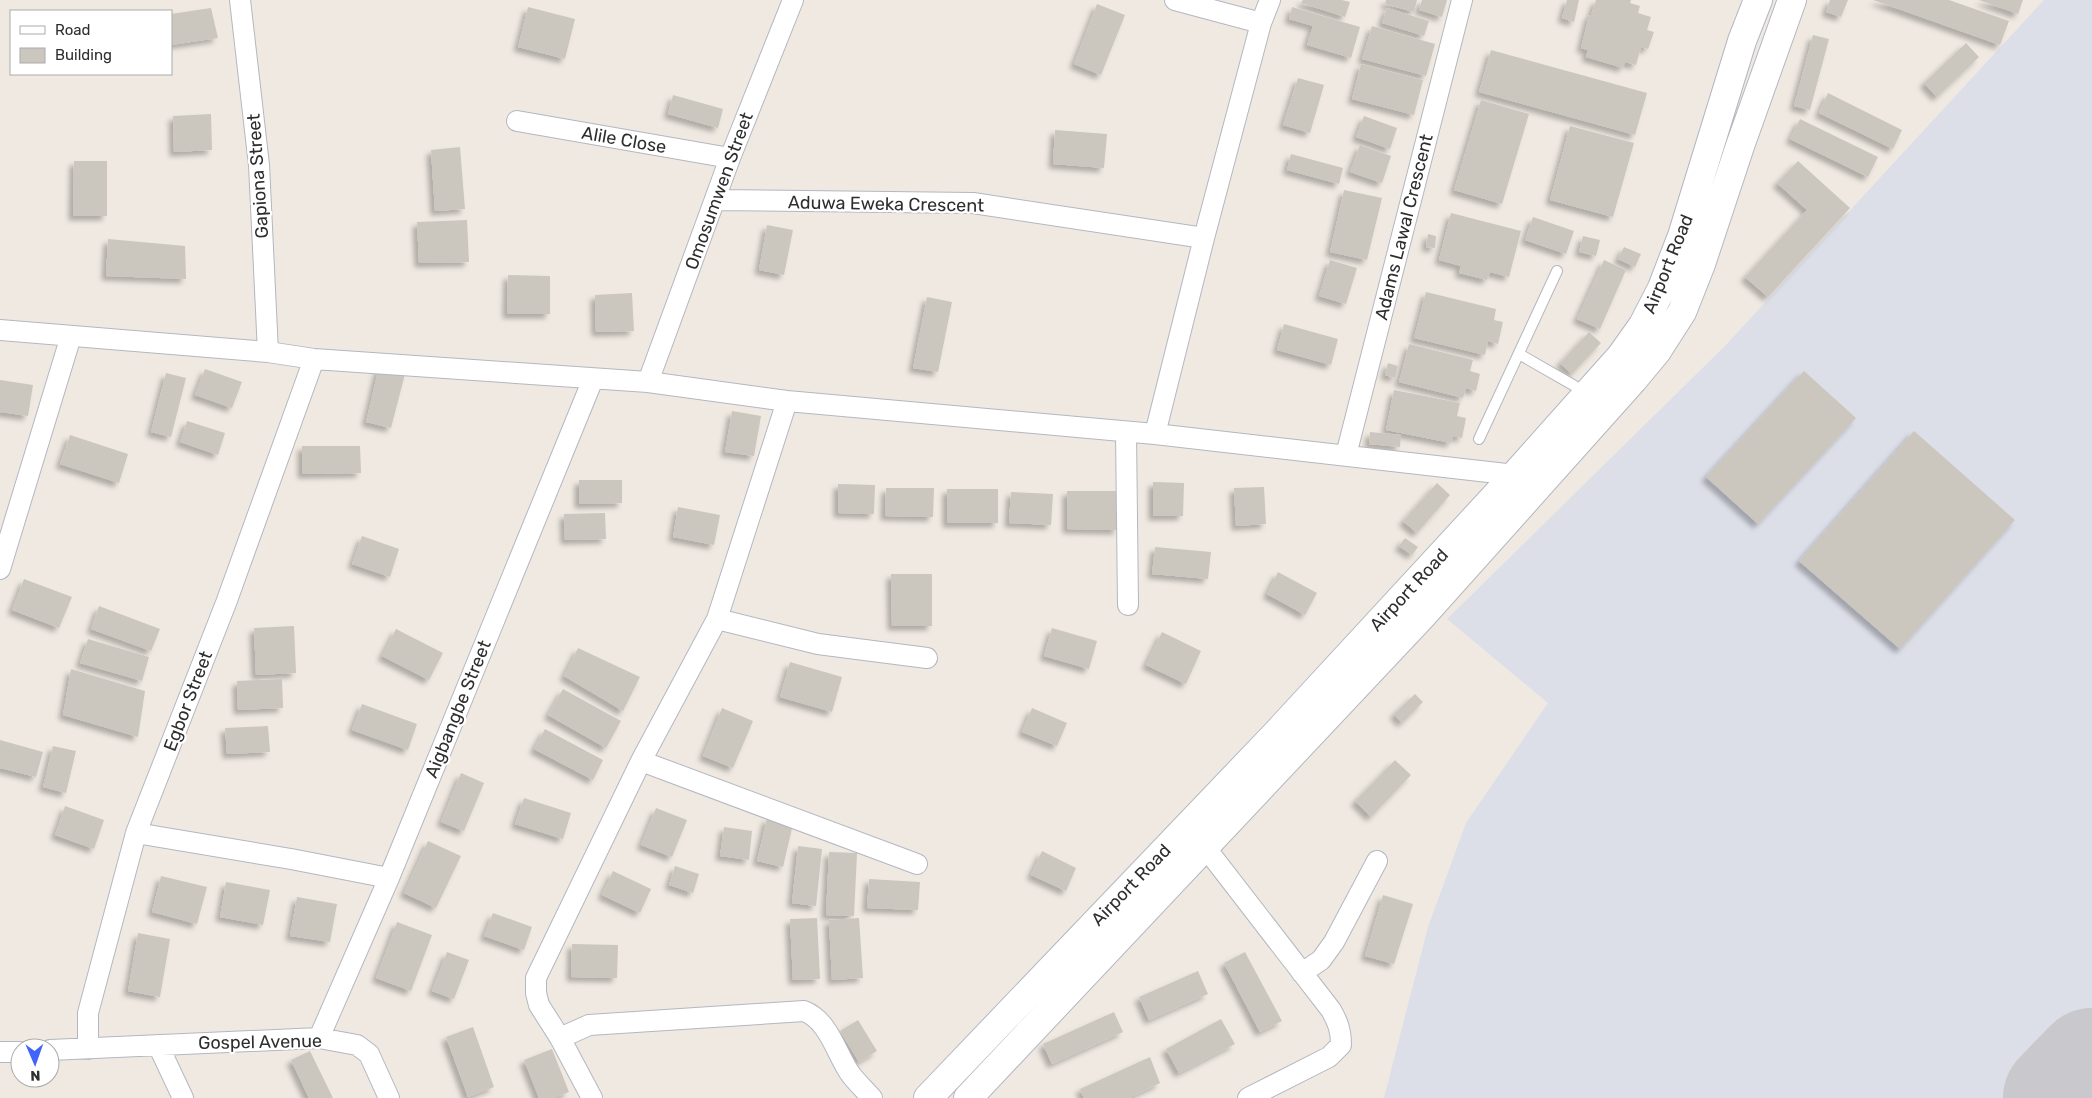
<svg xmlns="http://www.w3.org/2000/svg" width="2092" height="1098" font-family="Rubik,sans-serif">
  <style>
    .airport { fill: #dcdee8 }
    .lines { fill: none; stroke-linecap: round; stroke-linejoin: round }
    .runway { stroke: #c9c8cc; stroke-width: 116 }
    .building { fill: #cbc7bf; filter: url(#shadow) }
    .lane-casing { stroke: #b4b7c1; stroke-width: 12 }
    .street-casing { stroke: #b4b7c1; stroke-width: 22 }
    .secondary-casing { stroke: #b4b7c1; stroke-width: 30 }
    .lane { stroke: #fff; stroke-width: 10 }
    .street { stroke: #fff; stroke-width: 20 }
    .secondary { stroke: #fff; stroke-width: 28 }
    .labels { text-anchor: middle; stroke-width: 4.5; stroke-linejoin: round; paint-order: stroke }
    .street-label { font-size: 18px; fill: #2e2e2e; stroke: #fff }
  </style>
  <defs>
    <filter id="shadow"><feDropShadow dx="-4.5" dy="4.5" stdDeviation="2.5" flood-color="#0004"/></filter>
  </defs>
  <rect width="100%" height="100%" fill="#efe9e1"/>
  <path class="airport" d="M2044,0H2092V1098H1384L1428,927L1466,823L1548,703L1447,619L1725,346Z"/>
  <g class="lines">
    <path class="runway" d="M2061,1098L2092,1066"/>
  </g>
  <path class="building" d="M1303,0H1342L1350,2L1345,17L1301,3Z
    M1386,0H1417L1414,12L1385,4Z
    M1422,0H1447L1442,17L1419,10Z
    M1567,0H1579L1574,22L1562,18Z
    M1596,0H1631L1630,3L1640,6L1638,13L1651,17L1647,30L1654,32L1648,49L1641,47L1636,65L1625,62L1623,68L1586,57L1588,50L1581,48L1589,15H1591Z
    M1830,0H1848L1841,17L1826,12Z
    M1873,0H1949L2009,21L2000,45Z
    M1979,0H2023L2018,14Z
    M1097,4L1125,15L1101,75L1074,64Z
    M528,7L575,19L565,59L518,47Z
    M1292,7L1360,27L1351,58L1307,45L1313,26L1289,19Z
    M211,8L218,38L171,45V14Z
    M1387,8L1429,21L1424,36L1382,23Z
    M1372,26L1435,44L1426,76L1362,59Z
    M1813,35L1829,39L1810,110L1794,106Z
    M1966,43L1979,57L1937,97L1924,83Z
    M1491,50L1647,93L1635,135L1479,92Z
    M1361,64L1423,80L1414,115L1352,99Z
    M1298,78L1324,85L1310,133L1283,125Z
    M1828,93L1902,130L1893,149L1819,113Z
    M673,95L723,109L718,128L668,114Z
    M1481,100L1529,114L1502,204L1454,190Z
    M211,114L212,150L174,152L173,116Z
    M1364,116L1397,128L1390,149L1356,137Z
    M1800,119L1878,157L1868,177L1790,139Z
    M1570,126L1634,143L1613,217L1550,200Z
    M1055,130L1107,134L1104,168L1053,164Z
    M1360,145L1391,156L1382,183L1350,172Z
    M460,147L465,209L435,211L431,150Z
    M1291,154L1343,168L1339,184L1287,170Z
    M74,161H107V216H73Z
    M1798,161L1850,208L1768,297L1745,277L1807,210L1777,183Z
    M1344,190L1382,198L1367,260L1330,252Z
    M1451,213L1521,231L1509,277L1490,272L1487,280L1459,273L1461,266L1439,260Z
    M1533,217L1574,231L1566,254L1525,240Z
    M467,220L469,262L419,263L417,222Z
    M767,225L793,230L784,275L759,270Z
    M1428,234L1436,236L1435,248L1426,247Z
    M1583,236L1600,240L1596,256L1579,252Z
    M108,239L185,246L186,279L106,276Z
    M1624,247L1641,254L1635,267L1618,259Z
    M1330,260L1357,268L1346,304L1319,296Z
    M1604,260L1626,270L1600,329L1577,319Z
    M508,275L550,276V314H507Z
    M1426,292L1496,309L1494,320L1503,322L1498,344L1488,341L1485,355L1414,338Z
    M632,293L634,331L596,332L595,295Z
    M927,297L952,302L938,372L913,368Z
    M1284,324L1338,339L1331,365L1277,350Z
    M1589,332L1601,343L1572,374L1560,363Z
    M1409,344L1473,360L1470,371L1480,374L1476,391L1466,388L1463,398L1399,382Z
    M1388,363L1398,366L1395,378L1385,375Z
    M379,367L405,374L391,428L366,422Z
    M205,369L242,382L232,408L195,395Z
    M1804,371L1856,418L1758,524L1706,477Z
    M166,373L186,378L171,437L151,432Z
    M0,380L33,385L28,416L0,412Z
    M1394,390L1460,403L1457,416L1466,418L1462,438L1453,436L1451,443L1386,430Z
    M732,411L761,416L754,456L725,452Z
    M187,421L225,433L218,455L180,442Z
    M1914,431L2015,520L1900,649L1799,561Z
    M1370,432L1401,435L1400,447L1369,444Z
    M70,435L128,454L119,483L60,464Z
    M302,446H360L361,473L302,474Z
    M579,480H622V503L579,504Z
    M1153,482L1184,483L1183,516H1153Z
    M1437,483L1450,495L1417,533L1403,521Z
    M838,484L875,485L874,514L838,513Z
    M1264,487L1266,524L1236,526L1234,488Z
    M886,488H934L933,517L885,516Z
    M947,489H998V523H947Z
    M1067,491H1118V530L1067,529Z
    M1011,492L1053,494L1051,525L1009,523Z
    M678,507L720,515L714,545L673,537Z
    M605,513L606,539L565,540L564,514Z
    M362,536L399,549L390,577L352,564Z
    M1405,538L1418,547L1412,555L1399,546Z
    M1155,547L1211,552L1208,579L1152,574Z
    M1278,572L1317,593L1305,615L1267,594Z
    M891,574H932V626H892Z
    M24,579L72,597L59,628L12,610Z
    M99,606L160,629L151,651L91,629Z
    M294,626L296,673L256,675L254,628Z
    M1052,628L1097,641L1089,669L1044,656Z
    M396,629L443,653L429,680L382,656Z
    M1162,632L1201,651L1186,684L1146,665Z
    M88,639L149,657L142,681L80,663Z
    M578,648L640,677L623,711L564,676Z
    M790,662L842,677L832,712L780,697Z
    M71,669L145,691L138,737L63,715Z
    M282,679L283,708L238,710L237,681Z
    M563,689L621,721L606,748L548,715Z
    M1415,694L1423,702L1402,723L1394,714Z
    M362,704L417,724L408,750L352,730Z
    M722,708L753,721L733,768L703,756Z
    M1032,708L1067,723L1057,746L1022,732Z
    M268,726L270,752L227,754L225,728Z
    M545,729L603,760L593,780L534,749Z
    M0,740L43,752L36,777L0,768Z
    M53,746L76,751L66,793L43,787Z
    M1395,760L1411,775L1371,817L1355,801Z
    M461,773L484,783L464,831L441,822Z
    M524,798L571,813L563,839L515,824Z
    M65,806L104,820L94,849L55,835Z
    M656,808L687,820L672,857L641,845Z
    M767,818L793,824L783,867L757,861Z
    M724,827L752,831L749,860L720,856Z
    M428,841L461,856L436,908L404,893Z
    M798,846L822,849L816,906L792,903Z
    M1042,851L1076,868L1066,891L1031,875Z
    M829,852L857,853L854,916L826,915Z
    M675,866L699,874L693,893L669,885Z
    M613,871L651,889L640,913L602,895Z
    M161,876L207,887L197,924L152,912Z
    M869,879L920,882L918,910L867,908Z
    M226,882L270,890L263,925L220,917Z
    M1383,895L1413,904L1394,964L1365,956Z
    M297,897L337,904L330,942L290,936Z
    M493,913L532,927L524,950L484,936Z
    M817,918L820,979L793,980L790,919Z
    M859,918L863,978L832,980L829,920Z
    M397,922L432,935L411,991L376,978Z
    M138,933L170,939L160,997L128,991Z
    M572,944L618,945L617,978L571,977Z
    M447,952L469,960L454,999L432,991Z
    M1245,952L1282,1021L1260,1032L1224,963Z
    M1198,971L1208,994L1149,1020L1139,997Z
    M1114,1012L1123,1032L1052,1064L1043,1044Z
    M1221,1019L1235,1044L1179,1073L1166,1049Z
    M858,1020L877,1051L859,1062L840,1031Z
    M473,1027L494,1087L468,1097L446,1037Z
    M552,1049L569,1092L553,1098H539L524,1060Z
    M310,1051L333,1098H309L291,1060Z
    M1150,1057L1160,1083L1129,1098H1084L1080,1089Z"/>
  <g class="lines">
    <defs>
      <path id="lane" d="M1519,354L1587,393
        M1479,439L1557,271"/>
      <path id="street" d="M240,0L259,165L268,352
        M1175,0L1261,23
        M517,121L730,158
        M716,200L973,203L1204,238
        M0,330L268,352L314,359L648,382L787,401L1155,434L1515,475
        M648,382L730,158L793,0
        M1126,432L1128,605
        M1155,434L1204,238L1261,23L1270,0
        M1346,455L1462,0
        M0,569L71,336
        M717,619L818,644L927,658
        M641,761L917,864
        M136,833L291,859L389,878
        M1205,847L1331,1010C1338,1022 1341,1031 1341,1045L1329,1057L1248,1098
        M1302,973L1321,960L1334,942L1377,861
        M319,1038L389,878L593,379
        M560,1038L589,1025L804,1011C828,1020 836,1052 849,1072C855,1081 865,1090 872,1098
        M158,1045L183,1098
        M88,1049V1013L136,833L226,603L314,359
        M50,1050L319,1038L357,1045L369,1054L389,1098
        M0,1052H20
        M592,1098L560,1038L539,1005L536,993V978L641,761L717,619L787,401"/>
      <path id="secondary" d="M928,1098L1276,734L1515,475L1621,356L1643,325L1662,288L1682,236L1742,41L1758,0
        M968,1098L1422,616L1633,380L1657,351L1682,312L1701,264L1740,146L1792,0"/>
    </defs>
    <use href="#lane" class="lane-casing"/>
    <use href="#street" class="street-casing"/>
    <use href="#secondary" class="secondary-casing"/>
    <use href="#lane" class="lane"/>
    <use href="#street" class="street"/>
    <use href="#secondary" class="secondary"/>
  </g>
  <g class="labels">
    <g class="street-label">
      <text transform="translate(624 140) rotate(10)" y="6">Alile Close</text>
      <text transform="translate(258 176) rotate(-94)" y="6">Gapiona Street</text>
      <text transform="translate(719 191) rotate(-70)" y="6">Omosumwen Street</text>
      <text transform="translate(886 204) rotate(1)" y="6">Aduwa Eweka Crescent</text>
      <text transform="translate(1404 227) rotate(-76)" y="6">Adams Lawal Crescent</text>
      <text transform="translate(1668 264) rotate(-68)" y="6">Airport Road</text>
      <text transform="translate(1409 590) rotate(-47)" y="6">Airport Road</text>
      <text transform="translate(188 701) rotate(-69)" y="6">Egbor Street</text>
      <text transform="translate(458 709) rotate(-68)" y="6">Aigbangbe Street</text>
      <text transform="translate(1131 885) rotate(-46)" y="6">Airport Road</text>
      <text transform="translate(260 1042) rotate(-1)" y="6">Gospel Avenue</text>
    </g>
  </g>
  <rect x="10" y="10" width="162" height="65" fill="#ffffff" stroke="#ababab"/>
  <rect x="20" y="26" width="25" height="8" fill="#ffffff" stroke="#ababab"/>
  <text x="55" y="35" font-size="15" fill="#2e2e2e">Road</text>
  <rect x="20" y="48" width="25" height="15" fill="#cbc7bf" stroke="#ababab"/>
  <text x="55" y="60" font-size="15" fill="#2e2e2e">Building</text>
  <g transform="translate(35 1063) rotate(178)"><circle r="24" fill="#ffffff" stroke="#ababab"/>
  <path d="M0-4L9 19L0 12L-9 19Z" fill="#4264fb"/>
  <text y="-8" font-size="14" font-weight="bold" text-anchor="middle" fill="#2e2e2e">N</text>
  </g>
</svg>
